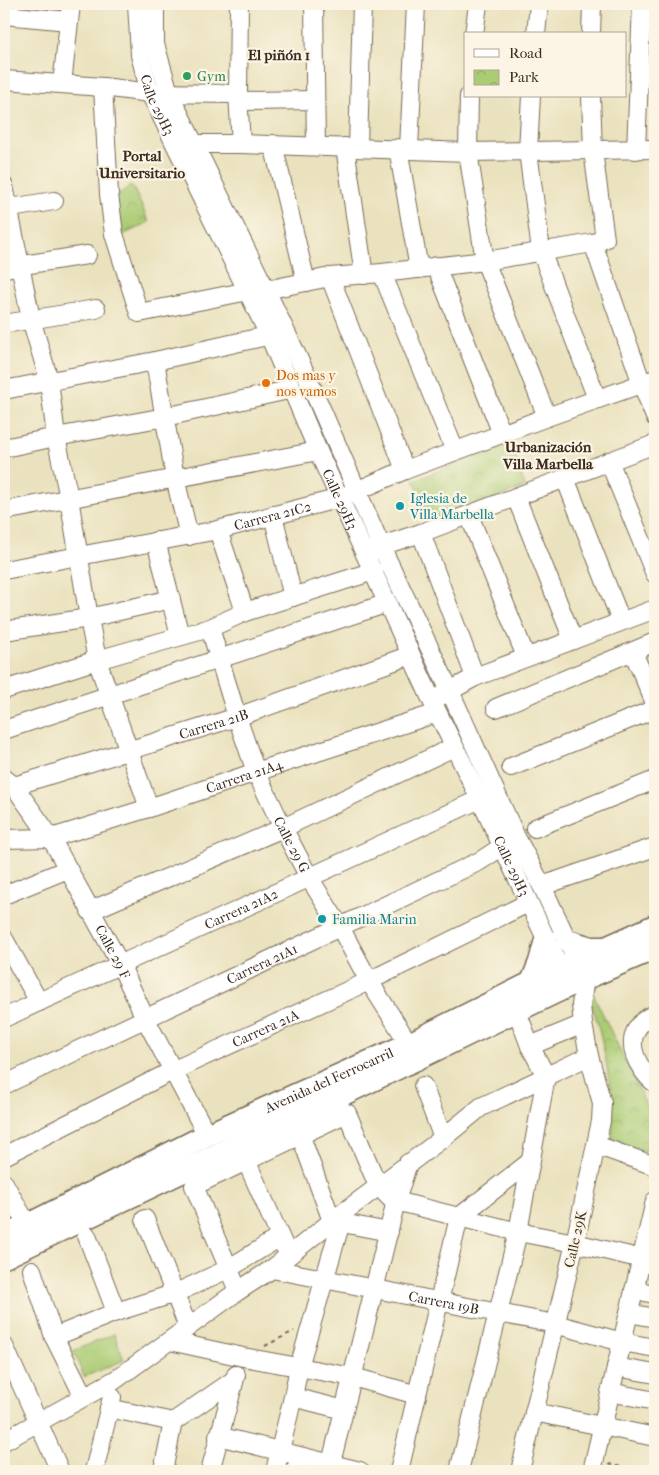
<svg xmlns="http://www.w3.org/2000/svg" width="659" height="1475" font-family="'IM FELL French Canon',serif">
  <style>
    .green { fill: #abcc74; stroke: #737b49 }
    .park { fill: url(#park-crowns); stroke: #737b49 }
    .lines { fill: none; stroke-linecap: round; stroke-linejoin: round }
    .minor-casing { stroke: #786a56; stroke-width: 20 }
    .major-casing { stroke: #786a56; stroke-width: 25 }
    .path { stroke: #786a56; stroke-width: 2; stroke-dasharray: 4 4; stroke-linecap: butt }
    .minor { stroke: #fff; stroke-width: 18 }
    .major { stroke: #fff; stroke-width: 22 }
    .leisure-dot { fill: #2e9e5b; stroke: #fcf5e5; stroke-width: 2 }
    .food-dot { fill: #e8710a; stroke: #fcf5e5; stroke-width: 2 }
    .culture-dot { fill: #0f9aa8; stroke: #fcf5e5; stroke-width: 2 }
    .labels { text-anchor: middle; stroke-width: 4.5; stroke-linejoin: round; paint-order: stroke }
    .leisure-label { font-size: 14px; fill: #27864d; stroke: #fcf5e5; text-anchor: start }
    .street-label { font-size: 14px; fill: #3b2a1e; stroke: #fcf5e5 }
    .food-label { font-size: 14px; fill: #c56008; stroke: #fcf5e5; text-anchor: start }
    .culture-label { font-size: 14px; fill: #0d838f; stroke: #fcf5e5; text-anchor: start }
    .neighbourhood-label { font-size: 15px; font-weight: bold; fill: #3b2a1e; stroke: #fcf5e5 }
  </style>
  <defs>
    <pattern id="park-crowns" width="20" height="18" patternUnits="userSpaceOnUse" patternTransform="scale(1.25)"><rect width="20" height="18" fill="#abcc74"/><path d="M2 6a3 3 0 1 1 6 0M12 15a3 3 0 1 1 6 0" fill="none" stroke="#94af64"/></pattern>
  </defs>
  <rect width="100%" height="100%" fill="#fcf5e5"/>
  <filter id="ink" filterUnits="userSpaceOnUse"><feTurbulence type="fractalNoise" baseFrequency=".02" numOctaves="2"/><feDisplacementMap in="SourceGraphic" scale="10" xChannelSelector="R" yChannelSelector="G"/><feConvolveMatrix kernelMatrix="1 2 1 2 8 2 1 2 1" color-interpolation-filters="sRGB"/></filter>
  <filter id="wash" filterUnits="userSpaceOnUse"><feTurbulence type="fractalNoise" baseFrequency=".0096" numOctaves="4" result="noise"/><feDisplacementMap in="SourceGraphic" scale="20" xChannelSelector="R" yChannelSelector="G"/><feGaussianBlur stdDeviation="1.12" result="paint"/><feColorMatrix in="noise" values="0 0 0 0 0 0 0 0 0 0 0 0 0 0 0 0 0 1.4 0 .05"/><feComposite in="paint" operator="in"/></filter>
  <g filter="url(#wash)">
    <rect width="100%" height="100%" fill="#eae2be"/>
    <path class="green" d="M114,1334L124,1360L84,1377L73,1351Z"/>
    <path class="park" d="M132,185L149,222L121,236L114,197Z
      M512,444L525,487L430,524L414,480Z
      M591,989L655,1124V1153L612,1143C615,1104 607,1063 598,1024C595,1013 590,1002 587,991Z"/>
  </g>
  <g filter="url(#ink)">
    <g class="lines">
      <defs>
        <g id="minor">
          <path id="s1" d="M137,4L140,55L150,93L269,335L318,451L432,701L480,799L565,979"/>
          <path d="M155,4V44L169,93L266,290L310,383L381,546L450,691L516,837L542,886L585,978L581,1005L583,1024L589,1056L602,1103L601,1121L575,1243L520,1471"/>
          <path d="M239,4L238,94L241,144"/>
          <path d="M314,4L316,146"/>
          <path d="M4,15L69,21"/>
          <path d="M474,34L478,4"/>
          <path d="M536,34L539,4"/>
          <path d="M591,34L592,4"/>
          <path d="M4,80L103,87L150,93L238,94"/>
          <path d="M62,84L71,4"/>
          <path d="M103,87L109,194L114,234L139,313L248,291"/>
          <path d="M469,96L468,152L485,261L547,417"/>
          <path d="M531,96L528,151L541,251L597,399"/>
          <path d="M239,101L315,100"/>
          <path d="M273,144L306,282"/>
          <path d="M345,147L364,275"/>
          <path d="M358,147L362,4"/>
          <path d="M186,148L194,144H241L468,152L655,149"/>
          <path d="M398,148L419,269"/>
          <path d="M409,148L416,4"/>
          <path d="M636,150L642,4"/>
          <path d="M4,186L31,319L49,380L56,437L69,498L89,618L97,660L149,808"/>
          <path d="M4,209L54,201"/>
          <path d="M593,243L642,384L655,417"/>
          <path d="M436,266L502,434"/>
          <path d="M4,268L87,255"/>
          <path d="M382,273L455,451"/>
          <path d="M330,277L405,470"/>
          <path d="M266,290L330,277L382,273L485,261L593,243L605,239L593,151L591,96"/>
          <path d="M4,324L96,309"/>
          <path d="M155,361L175,478L189,536"/>
          <path d="M4,390L155,361L280,333"/>
          <path d="M4,448L56,437L165,417L293,389"/>
          <path d="M609,461L655,574"/>
          <path d="M565,478L621,621"/>
          <path d="M516,497L573,640"/>
          <path d="M4,511L318,451"/>
          <path d="M273,515L293,597"/>
          <path d="M469,515L526,657"/>
          <path d="M218,530L245,612"/>
          <path d="M421,533L475,677"/>
          <path d="M156,541L180,636"/>
          <path d="M371,552L381,546L421,533L655,444"/>
          <path id="s2" d="M4,570L218,530L340,498L405,470L547,417L655,379"/>
          <path id="s3" d="M210,628L237,717L256,772L283,828L310,879L340,927L369,981L409,1044"/>
          <path d="M4,631L89,618L171,599"/>
          <path d="M633,652L655,703"/>
          <path d="M4,690L97,660L210,628L245,612L374,571"/>
          <path d="M441,696L475,677L655,609"/>
          <path d="M496,708L655,642"/>
          <path d="M4,730L388,603"/>
          <path d="M511,767L655,709"/>
          <path id="s4" d="M4,778L14,786L51,838L120,964L145,1018L207,1135"/>
          <path id="s5" d="M14,786L237,717L411,655"/>
          <path d="M535,828L655,780"/>
          <path id="s6" d="M4,839L51,838L149,808L256,772L437,713"/>
          <path d="M542,886L655,847"/>
          <path d="M4,895L68,869"/>
          <path d="M90,911L283,828L454,747"/>
          <path d="M4,939L39,1002"/>
          <path d="M655,1014C630,1025 627,1047 642,1069C646,1075 649,1079 655,1083"/>
          <path id="s7" d="M4,1018C162,944 322,873 480,799"/>
          <path d="M530,1046L583,1024"/>
          <path id="s8" d="M4,1085L480,861L512,840"/>
          <path d="M423,1086L443,1138"/>
          <path d="M300,1134L332,1221L389,1232"/>
          <path d="M596,1145L655,1166"/>
          <path id="s9" d="M4,1156L172,1071L369,981L528,903"/>
          <path d="M246,1160L284,1246"/>
          <path d="M4,1183L28,1226"/>
          <path d="M145,1219L188,1327"/>
          <path d="M87,1236L116,1312"/>
          <path id="s10" d="M272,1269L555,1324L622,1342L655,1348"/>
          <path d="M32,1270L54,1337L84,1397"/>
          <path d="M634,1290L655,1294"/>
          <path d="M238,1291L194,1186L347,1113L378,1186L392,1200L518,1232L575,1243L655,1262"/>
          <path d="M629,1313L655,1318"/>
          <path d="M54,1337L116,1312L176,1293L228,1269L280,1237"/>
          <path d="M170,1341L243,1357L353,1377L417,1395"/>
          <path d="M4,1346L60,1471"/>
          <path d="M616,1367L655,1374"/>
          <path d="M610,1392L655,1401"/>
          <path d="M293,1397L344,1410"/>
          <path d="M109,1408L173,1422L234,1380"/>
          <path d="M534,1412L655,1437"/>
          <path d="M218,1436L360,1471"/>
          <path d="M4,1441L115,1380L238,1291L272,1269L332,1221L443,1138L481,1107L589,1056"/>
          <path d="M94,1471L112,1397"/>
          <path d="M163,1471L173,1422"/>
          <path d="M210,1471L236,1375"/>
          <path d="M275,1471L293,1397L299,1367L341,1222"/>
          <path d="M293,1471H297"/>
          <path d="M329,1471L396,1201L408,1163"/>
          <path d="M399,1471L459,1217L531,1161"/>
          <path d="M459,1471L518,1232L546,1076L530,1046L517,1011"/>
          <path d="M592,1471L655,1201"/>
        </g>
        <g id="major">
          <path d="M568,941L591,948H604"/>
          <path d="M532,982L540,962L546,940"/>
          <path id="s11" d="M4,1237L207,1135L409,1044L559,969L655,926"/>
          <path d="M4,1257L568,986L655,948"/>
        </g>
      </defs>
      <use href="#minor" class="minor-casing"/>
      <use href="#major" class="major-casing"/>
      <path class="path" d="M265,1346L294,1331
        M609,1464L640,1471"/>
      <use href="#minor" class="minor"/>
      <use href="#major" class="major"/>
    </g>
  </g>
  <circle class="leisure-dot" cx="187" cy="76" r="5"/>
  <circle class="food-dot" cx="266" cy="383" r="5"/>
  <g class="culture-dot">
    <circle cx="400" cy="506" r="5"/>
    <circle cx="322" cy="919" r="5"/>
  </g>
  <g class="labels">
    <g class="leisure-label">
      <text x="197" y="81">Gym</text>
    </g>
    <g class="street-label">
      <text dy="5" stroke="none"><textPath href="#s1" startOffset="104">Calle 29H3</textPath></text>
      <text dy="5" stroke="none"><textPath href="#s1" startOffset="539">Calle 29H3</textPath></text>
      <text dy="5" stroke="none"><textPath href="#s2" startOffset="274">Carrera 21C2</textPath></text>
      <text dy="5" stroke="none"><textPath href="#s5" startOffset="209">Carrera 21B</textPath></text>
      <text dy="5" stroke="none"><textPath href="#s6" startOffset="250">Carrera 21A4</textPath></text>
      <text dy="5" stroke="none"><textPath href="#s3" startOffset="232">Calle 29 G</textPath></text>
      <text dy="5" stroke="none"><textPath href="#s1" startOffset="944">Calle 29H3</textPath></text>
      <text dy="5" stroke="none"><textPath href="#s7" startOffset="261">Carrera 21A2</textPath></text>
      <text dy="5" stroke="none"><textPath href="#s4" startOffset="206">Calle 29 F</textPath></text>
      <text dy="5" stroke="none"><textPath href="#s8" startOffset="285">Carrera 21A1</textPath></text>
      <text dy="5" stroke="none"><textPath href="#s9" startOffset="291">Carrera 21A</textPath></text>
      <text dy="5" stroke="none"><textPath href="#s11" startOffset="361">Avenida del Ferrocarril</textPath></text>
      <text transform="translate(575 1239) rotate(-77)" y="5">Calle 29K</text>
      <text dy="5" stroke="none"><textPath href="#s10" startOffset="175">Carrera 19B</textPath></text>
    </g>
    <g class="food-label">
      <text x="276" y="380">Dos mas y<tspan x="276" dy="16">nos vamos</tspan></text>
    </g>
    <g class="culture-label">
      <text x="410" y="503">Iglesia de<tspan x="410" dy="16">Villa Marbella</tspan></text>
      <text x="332" y="924">Familia Marin</text>
    </g>
    <g class="neighbourhood-label">
      <text x="279" y="60">El piñón 1</text>
      <text x="142" y="161">Portal<tspan x="142" dy="17">Universitario</tspan></text>
      <text x="548" y="452">Urbanización<tspan x="548" dy="17">Villa Marbella</tspan></text>
    </g>
  </g>
  <rect width="659" height="1475" fill="none" stroke="#fcf5e5" stroke-width="20"/>
  <rect x="464" y="32" width="162" height="65" fill="#fcf5e5" stroke="#afa495"/>
  <rect x="474" y="49" width="25" height="8" fill="#ffffff" stroke="#afa495"/>
  <text x="509" y="58" font-size="15" fill="#3b2a1e">Road</text>
  <rect x="474" y="70" width="25" height="15" fill="url(#park-crowns)" stroke="#afa495"/>
  <text x="509" y="82" font-size="15" fill="#3b2a1e">Park</text>
</svg>
